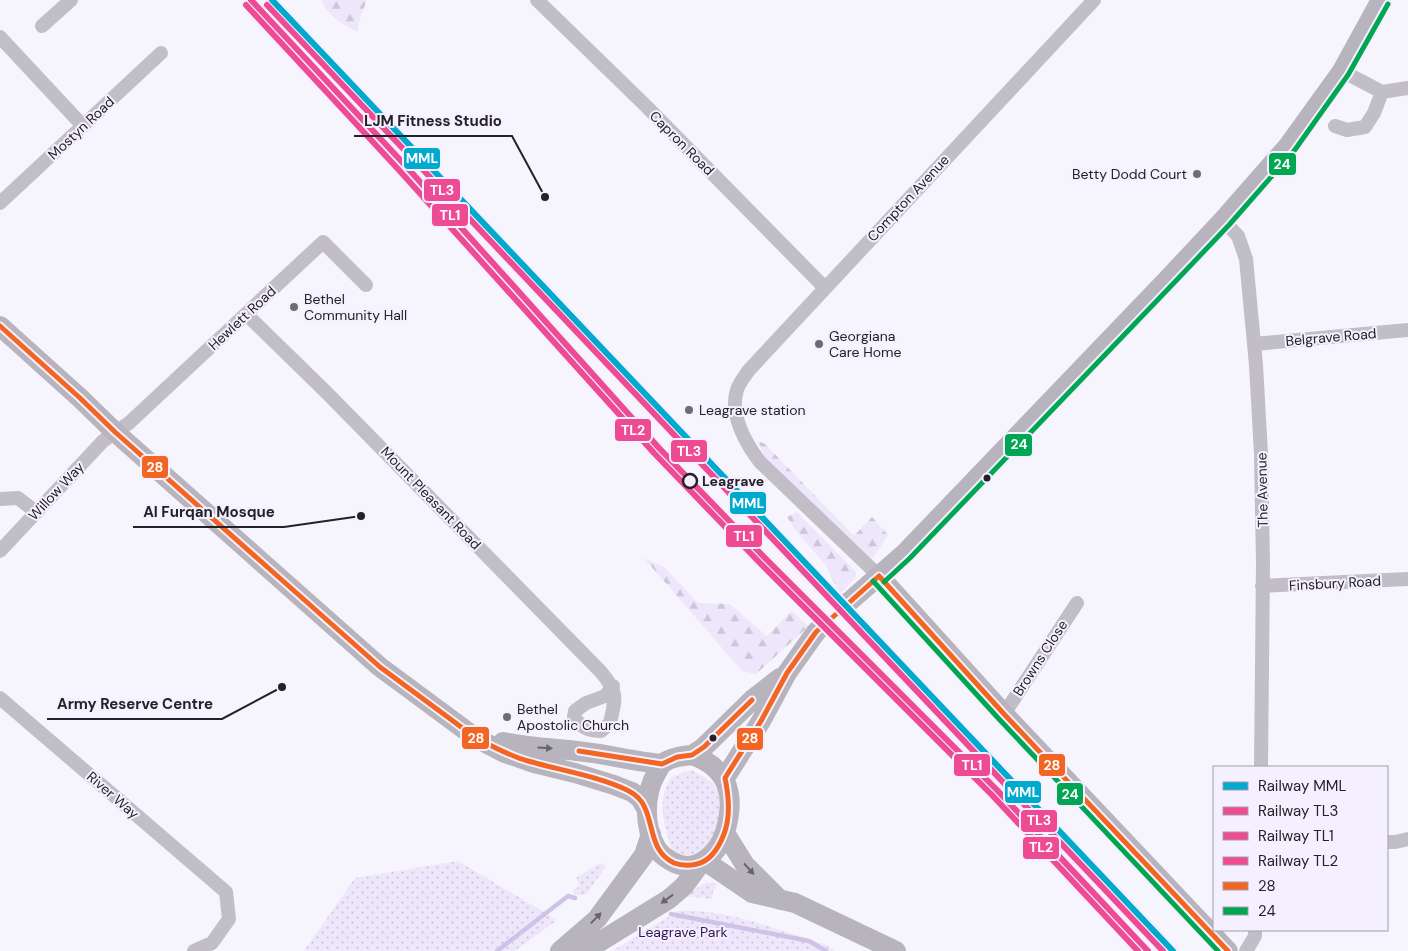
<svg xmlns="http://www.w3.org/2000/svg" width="1408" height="951" font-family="'DM Sans',sans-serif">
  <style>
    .grass { fill: url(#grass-dots) }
    .forest { fill: url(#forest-firs) }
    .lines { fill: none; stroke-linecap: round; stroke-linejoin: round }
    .stream { stroke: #cfc2e8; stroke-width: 4.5 }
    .secondary-tunnel { stroke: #cccad2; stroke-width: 20; stroke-dasharray: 20 10; stroke-linecap: butt }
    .street { stroke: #c1bec7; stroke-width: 14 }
    .secondary { stroke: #b7b4be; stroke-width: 20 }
    .bus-1-casing { stroke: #f5f0ff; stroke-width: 9 }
    .bus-2-casing { stroke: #f5f0ff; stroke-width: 9 }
    .bus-1 { stroke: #f26522; stroke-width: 5 }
    .bus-2 { stroke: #00a651; stroke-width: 5 }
    .rail-1-casing { stroke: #f5f0ff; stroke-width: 10 }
    .rail-2-casing { stroke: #f5f0ff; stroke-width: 10 }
    .rail-3-casing { stroke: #f5f0ff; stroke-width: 10 }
    .rail-4-casing { stroke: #f5f0ff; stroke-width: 10 }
    .rail-1 { stroke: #00a9ce; stroke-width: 6 }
    .rail-2 { stroke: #ee4b95; stroke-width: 6 }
    .rail-3 { stroke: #ee4b95; stroke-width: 6 }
    .rail-4 { stroke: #ee4b95; stroke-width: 6 }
    .oneway { fill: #66636c }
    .poi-dot { fill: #6e6b72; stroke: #f5f0ff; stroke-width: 2 }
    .bus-dot { fill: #242128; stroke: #f5f0ff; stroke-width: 2 }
    .stop-dot { fill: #f5f0ff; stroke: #242128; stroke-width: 2.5 }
    .labels { text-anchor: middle; stroke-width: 4; stroke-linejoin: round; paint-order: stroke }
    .street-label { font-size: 14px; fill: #242128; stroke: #f5f0ff }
    .poi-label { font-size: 14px; fill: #242128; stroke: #f5f0ff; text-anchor: start }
    .stop-label { font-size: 14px; font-weight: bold; fill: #242128; stroke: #f5f0ff; text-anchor: start }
    .park-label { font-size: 14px; fill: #331754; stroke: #f5f0ff }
    .leader { fill: none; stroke: #242128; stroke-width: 2 }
    .callout-dot { fill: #242128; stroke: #f5f0ff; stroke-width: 2 }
    .callout-label { font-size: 15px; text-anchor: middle; font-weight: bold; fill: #242128; stroke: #f5f0ff; stroke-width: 4; stroke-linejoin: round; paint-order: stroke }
    .line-badge { stroke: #f5f0ff; stroke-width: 2 }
    .badge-label { font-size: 14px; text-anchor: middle; font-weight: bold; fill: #fff }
  </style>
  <defs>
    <pattern id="grass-dots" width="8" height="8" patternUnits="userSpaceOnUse" patternTransform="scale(1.25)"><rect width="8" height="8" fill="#eee7fc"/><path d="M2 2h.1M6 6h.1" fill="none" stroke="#ccc6d8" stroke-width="1.8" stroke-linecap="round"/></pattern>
    <pattern id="forest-firs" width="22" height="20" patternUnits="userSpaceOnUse" patternTransform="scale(1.25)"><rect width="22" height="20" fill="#eee7fc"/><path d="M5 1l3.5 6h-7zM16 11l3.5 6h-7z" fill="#ccc6d8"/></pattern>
  </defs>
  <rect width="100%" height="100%" fill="#f6f4fc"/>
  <path class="grass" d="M691,770C701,775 714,781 718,791C721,800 722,822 719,830C714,844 696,860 680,854C677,853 673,849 671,847C663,820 657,803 671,777Z
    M458,861L557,920L515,951H304L355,878Z
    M600,863L606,866L586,895H574L573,890L580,886L576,878Z
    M705,883H718L713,891L712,899L685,896Z
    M678,911C728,909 778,930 826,945L834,951H612Z"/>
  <path class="forest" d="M321,0H367L361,15L357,32C340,22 330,18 321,0Z
    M758,441L765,444L854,536L872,517L888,535L873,558L860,555L764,455Z
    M797,512L856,572V577L840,594L825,564L796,531L787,517Z
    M644,558L664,567L698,603L730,604L767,636L791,611L809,626L756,674L742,671Z"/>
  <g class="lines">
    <path class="stream" d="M671,914L809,941L826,951
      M497,951L568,896L575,898"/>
    <path class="secondary-tunnel" d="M816,632L850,601"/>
    <path class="street" d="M537,0L647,107L825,288
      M42,26L71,0
      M0,37L83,126
      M1342,71L1382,92L1408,88
      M1335,126L1347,130L1365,127L1374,113L1382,92
      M0,203L161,53
      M1223,220L1238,236L1246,259L1256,365L1261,454L1263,564L1261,767
      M246,314L327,393L601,672C618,692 616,697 610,723L601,731C588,731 581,727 574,717L575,711L586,703L605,696L613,686
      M1254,344L1408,330
      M0,499L18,498L36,512
      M0,551L103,441L129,423L323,242L366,285
      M879,576L760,462C746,444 729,414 737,390C739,383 745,376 749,370L1094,0
      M1262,586L1408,579
      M0,698L226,892L229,919L212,943L194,951
      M1004,714L1077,603
      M1387,842H1395L1408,839
      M1246,951L1255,936V930"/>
    <path class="secondary" d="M0,326L80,398L115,432L380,667L476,738L505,753L534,763L575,773L614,785L632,792L640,798L646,808
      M879,576L1004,714L1228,951
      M850,601L905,553L1165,282L1223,220L1288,146L1342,71L1381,0
      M503,742C530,748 557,748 585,752C611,755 636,762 662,764
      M692,755C729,768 736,796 725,832C718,854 695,876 671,861C666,858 660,854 657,849C643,826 644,794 657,772C659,769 660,765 663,763C672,757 682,756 692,755Z
      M692,755L704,747L753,699L780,678
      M725,778L761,721L787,673L816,632
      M725,833L745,865L780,900
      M705,861L752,893L795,903L896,951
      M560,951L597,919L644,855L651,834
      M585,951L669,899L684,886L700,864"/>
    <defs>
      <path id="bus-1" d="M0,326L80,398L115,432L380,667L476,738C493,747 510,756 528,761C559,770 598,776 627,790C635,794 642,800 645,808C654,828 651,852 674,863C682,866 689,866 697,864C710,861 719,847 724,834C731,816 729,797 725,778L761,721L787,673L816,632L879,576
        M879,576L1004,714L1228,951
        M579,751L662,764L677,757L692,755L704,747L752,700"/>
      <path id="bus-2" d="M873,581L999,719L1218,951
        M884,582L910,558L1170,287L1229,225L1294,151L1348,75L1388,4"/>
    </defs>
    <use href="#bus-1" class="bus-1-casing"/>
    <use href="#bus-2" class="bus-2-casing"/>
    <use href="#bus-1" class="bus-1"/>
    <use href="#bus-2" class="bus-2"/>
    <defs>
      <path id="rail-1" d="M272,0L1173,951"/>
      <path id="rail-2" d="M267,5L1163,951"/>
      <path id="rail-3" d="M251,0L404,164L659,448L764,557L997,790L1148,951"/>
      <path id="rail-4" d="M246,5L398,169L654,453L759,562L992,795L1138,951"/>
    </defs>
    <use href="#rail-1" class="rail-1-casing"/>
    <use href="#rail-2" class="rail-2-casing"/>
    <use href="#rail-3" class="rail-3-casing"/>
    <use href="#rail-4" class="rail-4-casing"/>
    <use href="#rail-1" class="rail-1"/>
    <use href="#rail-2" class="rail-2"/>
    <use href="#rail-3" class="rail-3"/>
    <use href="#rail-4" class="rail-4"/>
  </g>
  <defs><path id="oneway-solid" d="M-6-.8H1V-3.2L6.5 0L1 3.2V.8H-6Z" transform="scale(1.25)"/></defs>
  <g class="oneway">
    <use href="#oneway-solid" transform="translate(545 748) rotate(4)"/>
    <use href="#oneway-solid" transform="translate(749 869) rotate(48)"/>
    <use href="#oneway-solid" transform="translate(667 899) rotate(144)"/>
    <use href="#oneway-solid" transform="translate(596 918) rotate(-46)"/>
  </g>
  <g class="poi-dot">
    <circle cx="1197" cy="174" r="5"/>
    <circle cx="294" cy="307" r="5"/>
    <circle cx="819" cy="344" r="5"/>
    <circle cx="689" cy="410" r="5"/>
    <circle cx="507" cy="717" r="5"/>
  </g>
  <g class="bus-dot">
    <circle cx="987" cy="478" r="4.5"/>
    <circle cx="713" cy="738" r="4.5"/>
  </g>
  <circle class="stop-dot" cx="690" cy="481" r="7"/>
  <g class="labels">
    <g class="street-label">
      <text transform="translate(81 128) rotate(-43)" y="5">Mostyn Road</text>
      <text transform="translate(682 143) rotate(45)" y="5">Capron Road</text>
      <text transform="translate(908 198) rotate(-47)" y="5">Compton Avenue</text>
      <text transform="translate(242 318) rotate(-43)" y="5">Hewlett Road</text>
      <text transform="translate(1331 337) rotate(-5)" y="5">Belgrave Road</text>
      <text transform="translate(1262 490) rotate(-91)" y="5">The Avenue</text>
      <text transform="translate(56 491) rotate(-47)" y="5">Willow Way</text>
      <text transform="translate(431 498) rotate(46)" y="5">Mount Pleasant Road</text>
      <text transform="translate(1335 583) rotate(-3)" y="5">Finsbury Road</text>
      <text transform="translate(1040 658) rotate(-57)" y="5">Browns Close</text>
      <text transform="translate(113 795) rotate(41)" y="5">River Way</text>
    </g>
    <g class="poi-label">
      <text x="1187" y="179" text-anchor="end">Betty Dodd Court</text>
      <text x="304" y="304">Bethel<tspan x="304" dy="16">Community Hall</tspan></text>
      <text x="829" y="341">Georgiana<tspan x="829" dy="16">Care Home</tspan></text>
      <text x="699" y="415">Leagrave station</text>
      <text x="517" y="714">Bethel<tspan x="517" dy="16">Apostolic Church</tspan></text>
    </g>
    <g class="stop-label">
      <text x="702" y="486">Leagrave</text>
    </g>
    <g class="park-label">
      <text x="683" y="937">Leagrave Park</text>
    </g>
  </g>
  <path class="leader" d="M545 197L512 136H354M361 516L284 527H133M282 687L222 719H47"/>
  <g class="callout-dot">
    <circle cx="545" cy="197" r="5"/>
    <circle cx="361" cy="516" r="5"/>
    <circle cx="282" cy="687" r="5"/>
  </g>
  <g class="callout-label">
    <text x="433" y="126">LJM Fitness Studio</text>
    <text x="209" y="517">Al Furqan Mosque</text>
    <text x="135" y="709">Army Reserve Centre</text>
  </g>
  <g class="line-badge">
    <rect x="403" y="147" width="38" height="23" rx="5" fill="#00a9ce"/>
    <rect x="1268" y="152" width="29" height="24" rx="5" fill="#00a651"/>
    <rect x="423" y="178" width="38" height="24" rx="5" fill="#ee4b95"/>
    <rect x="431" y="203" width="38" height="24" rx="5" fill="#ee4b95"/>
    <rect x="614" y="418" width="38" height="24" rx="5" fill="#ee4b95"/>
    <rect x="1004" y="433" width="29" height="24" rx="5" fill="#00a651"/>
    <rect x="670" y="439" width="38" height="24" rx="5" fill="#ee4b95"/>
    <rect x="141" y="455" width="28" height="24" rx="5" fill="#f26522"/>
    <rect x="729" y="491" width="38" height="24" rx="5" fill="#00a9ce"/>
    <rect x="725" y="524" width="38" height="24" rx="5" fill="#ee4b95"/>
    <rect x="461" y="726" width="29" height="24" rx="5" fill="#f26522"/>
    <rect x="736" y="727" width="28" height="24" rx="5" fill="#f26522"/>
    <rect x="1038" y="753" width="28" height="24" rx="5" fill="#f26522"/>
    <rect x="953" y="753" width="38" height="24" rx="5" fill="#ee4b95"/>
    <rect x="1004" y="780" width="38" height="24" rx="5" fill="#00a9ce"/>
    <rect x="1056" y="782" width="28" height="24" rx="5" fill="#00a651"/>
    <rect x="1020" y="809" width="38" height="24" rx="5" fill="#ee4b95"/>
    <rect x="1022" y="836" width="38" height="24" rx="5" fill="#ee4b95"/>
  </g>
  <g class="badge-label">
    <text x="422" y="163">MML</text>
    <text x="1282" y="169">24</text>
    <text x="442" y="195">TL3</text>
    <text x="450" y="220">TL1</text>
    <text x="633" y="435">TL2</text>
    <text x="1019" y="449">24</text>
    <text x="689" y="456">TL3</text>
    <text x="155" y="472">28</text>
    <text x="748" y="508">MML</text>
    <text x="744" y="541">TL1</text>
    <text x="476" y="743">28</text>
    <text x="750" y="743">28</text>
    <text x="1052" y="770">28</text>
    <text x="972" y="770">TL1</text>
    <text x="1023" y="797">MML</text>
    <text x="1070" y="799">24</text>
    <text x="1039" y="825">TL3</text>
    <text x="1041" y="852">TL2</text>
  </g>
  <rect x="1213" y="766" width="175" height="165" fill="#f5f0ff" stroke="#a19da9"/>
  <rect x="1223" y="782" width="25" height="8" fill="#00a9ce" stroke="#a19da9"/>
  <text x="1258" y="791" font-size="15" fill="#242128">Railway MML</text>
  <rect x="1223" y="807" width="25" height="8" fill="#ee4b95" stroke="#a19da9"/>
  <text x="1258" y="816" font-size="15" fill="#242128">Railway TL3</text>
  <rect x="1223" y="832" width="25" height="8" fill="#ee4b95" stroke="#a19da9"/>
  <text x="1258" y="841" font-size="15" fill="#242128">Railway TL1</text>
  <rect x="1223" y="857" width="25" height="8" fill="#ee4b95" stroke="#a19da9"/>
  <text x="1258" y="866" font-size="15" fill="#242128">Railway TL2</text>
  <rect x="1223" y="882" width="25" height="8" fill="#f26522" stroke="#a19da9"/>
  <text x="1258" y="891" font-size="15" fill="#242128">28</text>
  <rect x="1223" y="907" width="25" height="8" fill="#00a651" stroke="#a19da9"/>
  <text x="1258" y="916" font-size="15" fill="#242128">24</text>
</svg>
